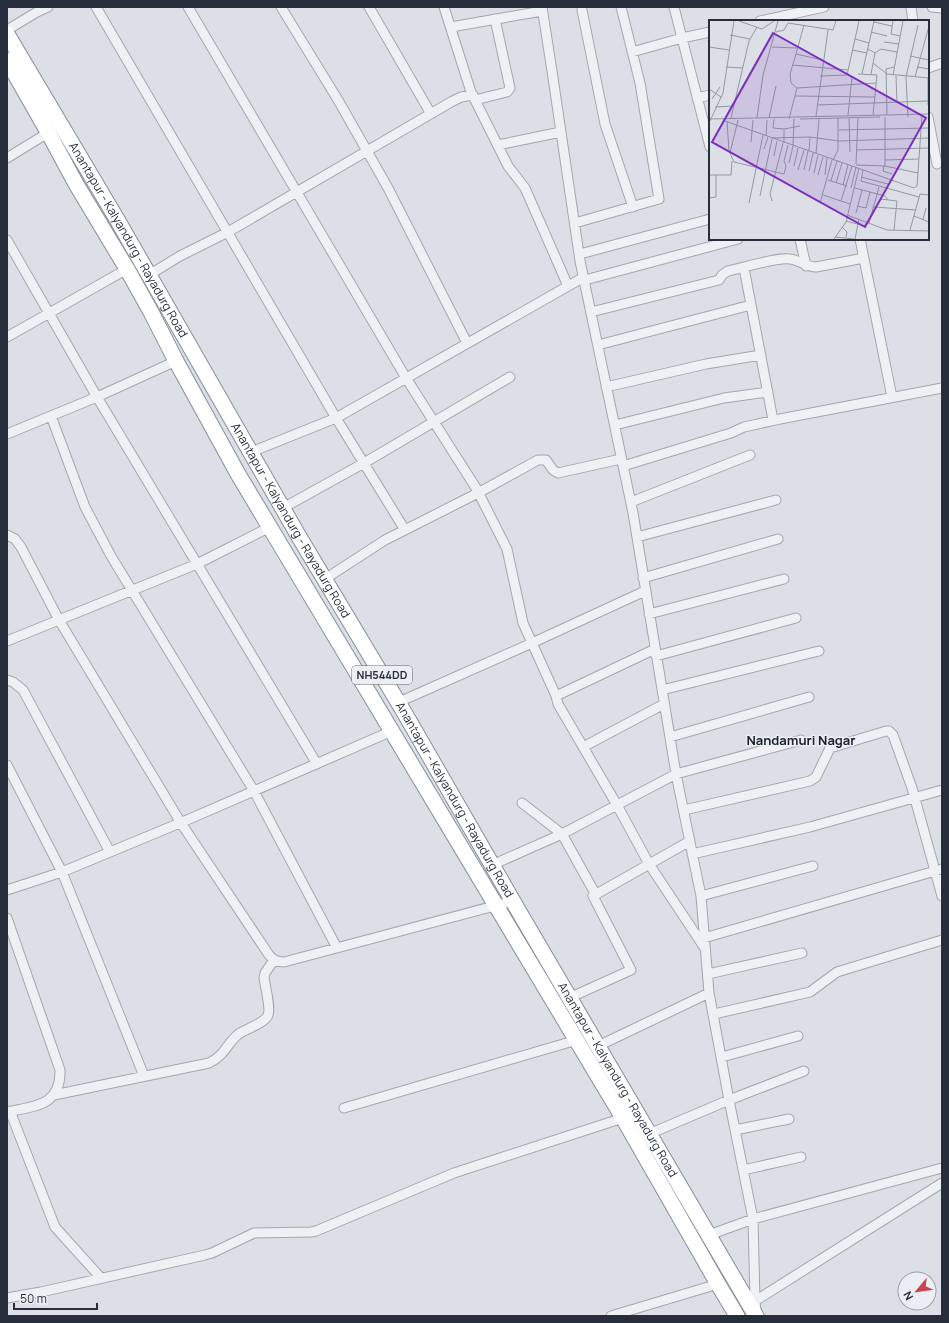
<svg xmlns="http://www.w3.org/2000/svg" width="949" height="1323" font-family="Manrope,sans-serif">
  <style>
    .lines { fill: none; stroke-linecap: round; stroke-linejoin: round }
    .minor-casing { stroke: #a2a7af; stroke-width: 11 }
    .trunk-casing { stroke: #848d9c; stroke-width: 17 }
    .minor { stroke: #eff0f4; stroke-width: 9 }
    .trunk { stroke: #fff; stroke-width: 15 }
    .labels { text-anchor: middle; stroke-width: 3; stroke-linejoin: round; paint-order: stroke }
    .shield { fill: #ebeff4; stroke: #616872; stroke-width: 1 }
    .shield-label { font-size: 11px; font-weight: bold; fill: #262e3b }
    .street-label { font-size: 12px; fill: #262e3b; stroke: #ebeff4 }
    .neighbourhood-label { font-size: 13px; font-weight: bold; fill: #191f2c; stroke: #ebeff4 }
    .inset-road { fill: none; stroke: #9399a2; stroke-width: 1 }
    .view { fill: #7b2cbf; fill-opacity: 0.15; stroke: #7b2cbf; stroke-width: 2 }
    .inset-edge { fill: none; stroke: #262e3b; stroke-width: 2 }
  </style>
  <rect width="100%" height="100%" fill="#dce0e6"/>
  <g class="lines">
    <defs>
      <path id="minor" d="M96,7L336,418L405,530
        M188,7L406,378L476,488L507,549L523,623L556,696
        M281,7L338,100L388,188L467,343
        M369,7L431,114
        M444,7L471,92L508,166L525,188L568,286
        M542,7L552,71L580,261L633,513L676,774L701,896L709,993L729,1100L753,1219L755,1301L756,1311
        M674,7L710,147
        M911,7L913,21
        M932,7L942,8
        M582,10L605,124L633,207
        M760,21L824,7
        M451,27L542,11
        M7,30L37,12L48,7
        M632,52L682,38L710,32
        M928,68L942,63
        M697,98L710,95
        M475,100L507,92L510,88L495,19
        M928,117L937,164
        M498,145L561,132
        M7,158L51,131
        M575,223L659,199L640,83L621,7
        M800,239L806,266
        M860,239L892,397
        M7,240L97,397L317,764
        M580,254L710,219
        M744,268L773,420
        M149,275L180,256L228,232L451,102L461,97L473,95
        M585,280L738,239
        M591,312L719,280L722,275L728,271C743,268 776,257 790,259C799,260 807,267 816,267L864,258
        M7,337L127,269
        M598,345L751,305
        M606,387L706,364L761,355
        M51,416L85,507L111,556L254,791L337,948
        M615,425L724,398L768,392
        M7,434L97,397L176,361
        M251,452L336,418L584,277
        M623,466L731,433L744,427L780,419L942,388
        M631,502L750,455
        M283,508L364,463L510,377
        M7,535L15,539L21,547L59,620L181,823L269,955C273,960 277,962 284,962L513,901
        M637,537L776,500
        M643,578L778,539
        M325,579L385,540L478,493L538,460H546L553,470L558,473L621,459
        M649,614L784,579
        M7,641L197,564L270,527
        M655,649L556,696L558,704L617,805L649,864L704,947
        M656,656L796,618
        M7,680L13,682L23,690L110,852
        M662,690L819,651
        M399,702L532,643L645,591
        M670,737L809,697
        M583,747L664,704
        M7,765L62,872L144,1076
        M522,803L562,834L596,895
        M684,810L810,781L816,777L830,748L886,731H889L893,735L912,788L942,896
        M692,854L810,827L942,790
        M492,865L562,834L676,774L801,740
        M7,890L62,872L187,820L392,731
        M701,896L813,866
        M7,918L60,1070C61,1106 35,1106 7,1112
        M704,938L942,869
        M708,974L802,953
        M569,998L631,970L593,896L690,841
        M714,1014L810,992L837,972L942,940
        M598,1046L709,993
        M722,1057L798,1036
        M54,1095L209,1063C226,1055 227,1042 240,1033C247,1029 266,1022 268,1015C271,1009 265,985 264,978L265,973L274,960
        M344,1108L577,1040
        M10,1111L55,1227L101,1278
        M735,1130L789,1119
        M649,1134L729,1100L804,1071
        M743,1170L801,1157
        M709,1235L753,1219L942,1168
        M7,1298L41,1292L205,1255L212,1253L254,1233L311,1232L316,1231L454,1173L623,1118
        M755,1301L942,1183
        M611,1316L718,1284"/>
      <g id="trunk">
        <path id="s1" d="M7,34L118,221L298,535L404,712L518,910L756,1316"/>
        <path d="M7,60L48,132L76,184L127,269L151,312L176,361L238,474L623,1118L718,1284L737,1316"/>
      </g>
    </defs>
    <use href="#minor" class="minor-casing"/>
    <use href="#trunk" class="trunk-casing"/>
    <use href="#minor" class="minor"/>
    <use href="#trunk" class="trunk"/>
  </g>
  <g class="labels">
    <rect class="shield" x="352" y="666" width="60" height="18" rx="3"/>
    <g class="shield-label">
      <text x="382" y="679">NH544DD</text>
    </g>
    <g class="street-label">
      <text dy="4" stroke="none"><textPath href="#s1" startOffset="239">Anantapur - Kalyandurg - Rayadurg Road</textPath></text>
      <text dy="4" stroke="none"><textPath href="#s1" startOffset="563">Anantapur - Kalyandurg - Rayadurg Road</textPath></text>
      <text dy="4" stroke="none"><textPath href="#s1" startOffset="887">Anantapur - Kalyandurg - Rayadurg Road</textPath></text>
      <text dy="4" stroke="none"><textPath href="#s1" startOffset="1211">Anantapur - Kalyandurg - Rayadurg Road</textPath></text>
    </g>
    <g class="neighbourhood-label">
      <text x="801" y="745">Nandamuri Nagar</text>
    </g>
  </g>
  <g transform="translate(709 20)">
    <rect width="220" height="220" fill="#dce0e6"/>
    <path class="inset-road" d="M30,1L53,9L65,1M184,1L182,14L191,16M165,2L183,6M95,5L87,34L114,40M67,12L75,10L79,3L124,10L127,1M162,12L178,16M21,15L41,19M146,19L160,23M175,22L190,24M0,27L20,30M63,27L88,28M159,29L166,33L162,54M143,30L158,33M166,33L172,29L188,32M87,34L81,54L82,63L88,68M201,36L220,40M164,43L178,54L220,58M83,45L139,50M17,47L34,48M208,47L220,49M138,54L143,57L139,95M149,54L168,55L164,95M153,54L165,1M184,55L194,1M111,56L138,55L150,1M187,56L188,83M206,57L220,6M219,58V85M0,69L12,77M86,76L166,77M3,79L11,67M108,85L219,81M6,87L25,86M178,95L177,49L185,47M107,96L119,10M176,97V146M199,97L197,57L209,5M22,98L40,21L48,7M48,98L54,55L69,1M60,98L67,66M140,98L141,132M0,99L220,94M65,99L64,108L75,109V123M80,99L88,68L167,63M91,99L171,97M1,101L14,73L25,1M16,101L205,168L208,166L213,96M18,101L20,131L25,142L75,154L77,146L75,141L79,125M75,109L91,106M130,110L220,108M57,116L58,100M101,117L130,121L220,118M63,118L101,117L100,131M42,122L44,100M55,129L59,117M147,130L220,128M21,133L29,100M107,134L110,99M65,136L68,121M124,140L129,130V98M176,140L210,139M80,143L84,126L85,99M147,144L149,98M147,145L176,146L209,153M85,146L89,128M175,146L174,151L183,154M89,150L95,130M95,150L99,131M154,150L152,161L210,177M100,151L104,133M105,153L109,135M0,155H22L23,141M109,155L114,137M116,155L118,138M152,157L179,164M119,160L138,166M122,161L128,141M127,163L133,143M134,165L139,145M142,168L147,147M146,168L176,176L179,180M114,175L141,184M51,176L63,119M0,178L7,177V155M171,179L188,181L185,210M63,181L61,174L74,123M132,181L143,146M40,183L54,115M111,183L123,140M148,186L157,188L161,172M165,187L207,190M147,193L153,170M138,195L178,210L220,211M205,196L220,202M214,200L217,188M137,201L155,206L158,202M160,203L170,167M133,207L138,212L137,217M201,210L211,174L220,175M126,217L145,219M125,219L137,202L150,148M146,219L150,199"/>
    <path class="view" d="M64,13L217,98L156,207L3,122Z"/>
    <rect width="220" height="220" class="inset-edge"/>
  </g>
  <rect width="949" height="1323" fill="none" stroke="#262e3b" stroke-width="16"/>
  <g transform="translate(917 1291) rotate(241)"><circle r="19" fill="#ebeff4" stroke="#9ca2aa"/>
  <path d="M0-3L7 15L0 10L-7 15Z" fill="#c94355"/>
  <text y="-6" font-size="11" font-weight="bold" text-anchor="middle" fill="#262e3b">N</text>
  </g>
  <path d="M14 1303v6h83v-6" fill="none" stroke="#262e3b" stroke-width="2"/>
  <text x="20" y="1303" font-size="12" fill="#262e3b" stroke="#ebeff4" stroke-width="3" paint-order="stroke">50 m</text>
</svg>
